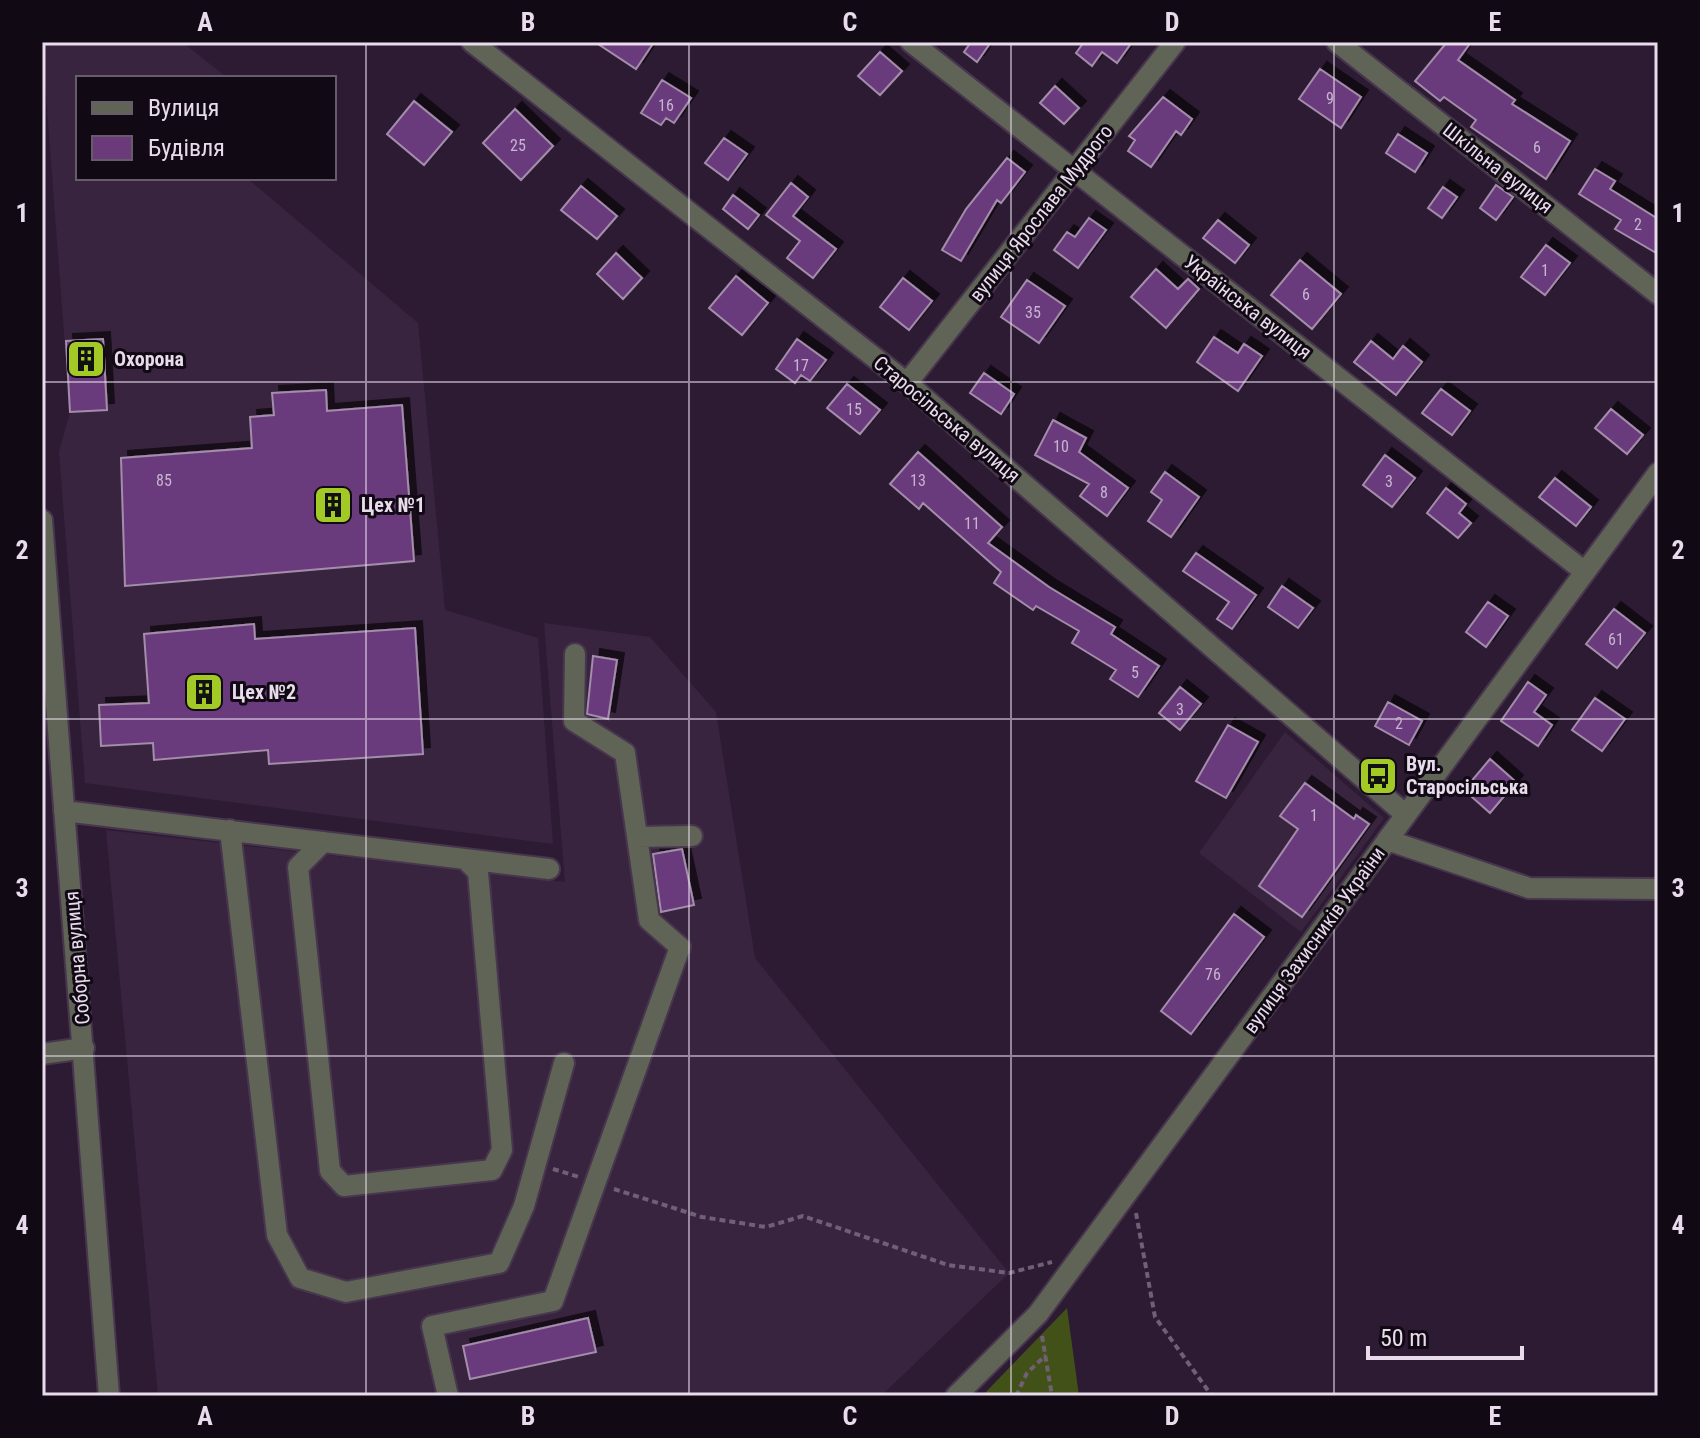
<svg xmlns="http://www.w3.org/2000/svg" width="1700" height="1438" font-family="'Roboto Condensed',sans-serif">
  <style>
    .built { fill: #392440 }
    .green { fill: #425118 }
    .building { fill: #6a3a7b; stroke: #a38dab; stroke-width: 2; filter: url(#shadow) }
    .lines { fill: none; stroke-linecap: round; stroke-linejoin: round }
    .minor-casing { stroke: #47364d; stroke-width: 24 }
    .path { stroke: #706075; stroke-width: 4; stroke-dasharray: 6 4; stroke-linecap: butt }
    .minor { stroke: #5f6456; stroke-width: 20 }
    .grid { fill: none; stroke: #e8dcec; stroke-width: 2; stroke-opacity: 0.55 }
    .labels { text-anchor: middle; stroke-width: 6; stroke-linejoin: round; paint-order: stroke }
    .number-label { font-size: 16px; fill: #c8b4d0 }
    .street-label { font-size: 20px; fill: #e8dcec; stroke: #110914 }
    .poi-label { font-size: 20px; font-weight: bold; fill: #e8dcec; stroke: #110914; text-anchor: start }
    .neatline { fill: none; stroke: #e8dcec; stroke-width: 3 }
    .grid-label { font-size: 26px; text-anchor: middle; font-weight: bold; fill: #e8dcec }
  </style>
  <defs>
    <filter id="shadow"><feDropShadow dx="7" dy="-7" stdDeviation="0" flood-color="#0009"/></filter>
  </defs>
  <rect width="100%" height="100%" fill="#2d1b33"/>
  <path class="built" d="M42,42H182L225,76L78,78V178H247L418,323L445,610L538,638L553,844L85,783L59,452L70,412Z
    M544,623L650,637L716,712L755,958L1009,1273L881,1396H158L106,830L565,882Z
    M1285,732L1384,818L1301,932L1199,853Z"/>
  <path class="green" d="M1067,1308L1079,1396H982Z"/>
  <path class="building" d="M595,42H654L636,69Z
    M971,42H991L977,62L964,52Z
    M1084,42H1132L1117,63L1102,52L1092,66L1076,53Z
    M1447,42H1471L1458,60L1515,100L1512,104L1570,141L1546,179L1471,127L1476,120L1444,97L1440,101L1415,81Z
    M880,52L902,71L880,95L858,76Z
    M1320,69L1361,97L1341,128L1299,99Z
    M662,80L691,98L674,123L666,118L661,125L641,113Z
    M1055,86L1079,108L1064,124L1040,103Z
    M1163,97L1192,119L1181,135L1176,131L1151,167L1128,151L1135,140L1129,136Z
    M414,101L452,132L424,165L387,134Z
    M515,109L553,146L521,180L483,143Z
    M1398,134L1427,153L1415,172L1386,153Z
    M724,138L747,154L728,180L705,163Z
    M1007,158L1025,172L1001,203L997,200L961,261L942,250L966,209Z
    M1595,169L1615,181L1610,189L1658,219V254L1615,229L1621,220L1579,194Z
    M791,183L808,197L793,216L836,249L813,278L787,258L800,241L766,215Z
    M1496,185L1513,197L1496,220L1480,208Z
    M581,186L617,216L597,239L561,210Z
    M1443,187L1457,197L1442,218L1428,208Z
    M733,195L759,215L748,229L723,209Z
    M1089,218L1106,230L1078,268L1054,250L1067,232L1075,237Z
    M1218,220L1249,245L1235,263L1203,238Z
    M1546,245L1570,263L1545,295L1521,277Z
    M616,253L642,278L623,299L597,274Z
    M1300,260L1341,294L1312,329L1271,295Z
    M1156,269L1178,289L1188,279L1199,289L1166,328L1131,297Z
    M736,276L768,303L742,335L709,308Z
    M903,278L932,301L909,330L880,307Z
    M1027,280L1065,306L1039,343L1001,317Z
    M1214,337L1238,353L1244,344L1262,356L1238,391L1197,362Z
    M103,339L107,410L70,412L66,341Z
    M797,339L826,360L810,381L801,375L795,383L776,369Z
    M1371,341L1393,359L1403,346L1422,362L1396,395L1354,362Z
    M984,373L1014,394L1001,414L970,393Z
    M847,384L880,410L860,434L827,408Z
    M1441,389L1470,411L1452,435L1422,413Z
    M326,390L327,411L402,405L414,561L125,586L121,458L252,448L250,417L274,415L272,393Z
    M1611,409L1643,435L1627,454L1595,428Z
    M1053,420L1086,438L1079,452L1128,488L1107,516L1080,496L1089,484L1035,455Z
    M918,452L1002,527L988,543L1049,587L1115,627L1111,634L1159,666L1138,697L1110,679L1116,670L1072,643L1079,631L1036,606L1033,610L994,583L1001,572L923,503L919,509L890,484Z
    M1385,455L1415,478L1392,507L1363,485Z
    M1165,472L1199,497L1171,537L1148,521L1162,500L1151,492Z
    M1555,478L1591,507L1576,526L1539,497Z
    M1446,488L1466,504L1459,513L1471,523L1458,538L1427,513Z
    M1196,553L1256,595L1232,629L1217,619L1229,602L1183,571Z
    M1282,586L1313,608L1298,628L1268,607Z
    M1488,602L1508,616L1486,647L1466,632Z
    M1614,609L1645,633L1617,668L1586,644Z
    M254,624L255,639L415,628L423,754L269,764L268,750L154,760L153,743L101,746L99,705L149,703L144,634Z
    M593,656L617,660L608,719L587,714Z
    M1528,682L1546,695L1534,712L1552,725L1538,746L1501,721Z
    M1180,687L1201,704L1180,730L1159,713Z
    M1595,698L1625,719L1602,751L1572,730Z
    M1388,702L1422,721L1409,745L1375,726Z
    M1228,725L1258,742L1226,798L1196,781Z
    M1490,759L1516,782L1490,813L1464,790Z
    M1305,783L1354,819L1356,815L1369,824L1302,917L1259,886L1298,829L1280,816Z
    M682,849L694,905L661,912L653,854Z
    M1234,914L1264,937L1191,1034L1161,1011Z
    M588,1318L596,1352L470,1379L463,1346Z"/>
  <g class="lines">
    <defs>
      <path id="minor" d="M472,42L907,383L1406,815L1387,840L1529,888L1658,889
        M911,42L1585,572
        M1337,42L1658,294
        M907,383L1175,42
        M42,520L109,1396
        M64,811L549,869
        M230,830L277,1235L300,1278L346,1292L499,1263L524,1206L564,1063
        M637,837L692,836
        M323,842L298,867L330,1171L344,1186L492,1170L502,1150L478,872L465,859
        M42,1054L84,1048
        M448,1396L432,1326L553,1301L680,947L649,920L625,753L574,721L575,654
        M956,1396L1038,1314L1658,473"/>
    </defs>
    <use href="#minor" class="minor-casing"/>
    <path class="path" d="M553,1169L579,1177
      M614,1189L702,1217L766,1227L803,1216L948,1265L1009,1273L1052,1262
      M1136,1213L1155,1317L1212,1396
      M1042,1336L1052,1396
      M1016,1396L1027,1373L1046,1355"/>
    <use href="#minor" class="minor"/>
  </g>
  <path class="grid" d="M366,42V1396M689,42V1396M1011,42V1396M1334,42V1396M42,382H1658M42,719H1658M42,1056H1658"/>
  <defs>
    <symbol id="building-square" viewBox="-11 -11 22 22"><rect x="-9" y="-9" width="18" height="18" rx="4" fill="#a3c927" stroke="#110914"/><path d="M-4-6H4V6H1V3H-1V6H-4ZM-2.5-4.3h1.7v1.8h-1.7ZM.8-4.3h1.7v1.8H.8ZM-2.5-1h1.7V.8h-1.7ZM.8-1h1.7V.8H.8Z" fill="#111"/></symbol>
    <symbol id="bus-square" viewBox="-11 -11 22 22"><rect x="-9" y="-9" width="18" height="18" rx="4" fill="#a3c927" stroke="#110914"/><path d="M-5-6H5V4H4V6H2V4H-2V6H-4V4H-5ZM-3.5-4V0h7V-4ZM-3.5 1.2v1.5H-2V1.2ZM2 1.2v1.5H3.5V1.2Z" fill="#111"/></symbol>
  </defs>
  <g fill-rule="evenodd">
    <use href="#building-square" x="64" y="337" width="44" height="44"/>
    <use href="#building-square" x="311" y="483" width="44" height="44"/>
    <use href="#building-square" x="182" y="670" width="44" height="44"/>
    <use href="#bus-square" x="1356" y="754" width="44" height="44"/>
  </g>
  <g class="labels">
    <g class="number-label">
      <text x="1330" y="104">9</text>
      <text x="666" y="111">16</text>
      <text x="518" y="151">25</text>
      <text x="1537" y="153">6</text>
      <text x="1638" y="230">2</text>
      <text x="1545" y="276">1</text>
      <text x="1306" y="300">6</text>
      <text x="1033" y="318">35</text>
      <text x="801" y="371">17</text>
      <text x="854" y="415">15</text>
      <text x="1061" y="452">10</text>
      <text x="164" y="486">85</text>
      <text x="918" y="486">13</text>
      <text x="1389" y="487">3</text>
      <text x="1104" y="498">8</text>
      <text x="972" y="529">11</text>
      <text x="1616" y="645">61</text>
      <text x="1135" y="678">5</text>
      <text x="1180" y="715">3</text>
      <text x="1399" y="729">2</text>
      <text x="1314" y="821">1</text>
      <text x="1213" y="980">76</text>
    </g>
    <g class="street-label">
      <text transform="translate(1498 168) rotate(38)" y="7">Шкільна вулиця</text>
      <text transform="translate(1041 213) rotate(-52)" y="7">вулиця Ярослава Мудрого</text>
      <text transform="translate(1248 307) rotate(38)" y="7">Українська вулиця</text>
      <text transform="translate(947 419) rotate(40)" y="7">Старосільська вулиця</text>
      <text transform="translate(1314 940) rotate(-54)" y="7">вулиця Захисників України</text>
      <text transform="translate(77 958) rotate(-95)" y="7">Соборна вулиця</text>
    </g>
    <g class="poi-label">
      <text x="114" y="366">Охорона</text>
      <text x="361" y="512">Цех №1</text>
      <text x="232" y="699">Цех №2</text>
      <text x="1406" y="771">Вул.<tspan x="1406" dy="23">Старосільська</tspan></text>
    </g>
  </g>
  <rect width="1700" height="1438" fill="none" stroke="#110914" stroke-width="88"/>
  <rect x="76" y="76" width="260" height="104" fill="#110914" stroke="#675d6a" stroke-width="2"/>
  <rect x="92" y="102" width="40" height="12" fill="#5f6456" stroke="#675d6a" stroke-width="2"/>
  <text x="148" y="116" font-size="24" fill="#e8dcec">Вулиця</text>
  <rect x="92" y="136" width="40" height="24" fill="#6a3a7b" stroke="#675d6a" stroke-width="2"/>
  <text x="148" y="156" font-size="24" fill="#e8dcec">Будівля</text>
  <path d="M1368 1346v12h154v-12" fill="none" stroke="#e8dcec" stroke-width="4"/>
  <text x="1380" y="1346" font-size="24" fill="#e8dcec" stroke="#110914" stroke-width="6" paint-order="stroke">50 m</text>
  <rect x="44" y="44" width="1612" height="1350" class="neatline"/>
  <g class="grid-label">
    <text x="205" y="31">A</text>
    <text x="528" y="31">B</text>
    <text x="850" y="31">C</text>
    <text x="1172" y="31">D</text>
    <text x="1495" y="31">E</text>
    <text x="22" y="222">1</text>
    <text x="1678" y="222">1</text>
    <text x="22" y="559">2</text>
    <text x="1678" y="559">2</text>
    <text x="22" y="897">3</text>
    <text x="1678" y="897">3</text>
    <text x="22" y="1234">4</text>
    <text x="1678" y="1234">4</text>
    <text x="205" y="1425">A</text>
    <text x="528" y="1425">B</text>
    <text x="850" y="1425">C</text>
    <text x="1172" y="1425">D</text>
    <text x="1495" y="1425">E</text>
  </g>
</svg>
